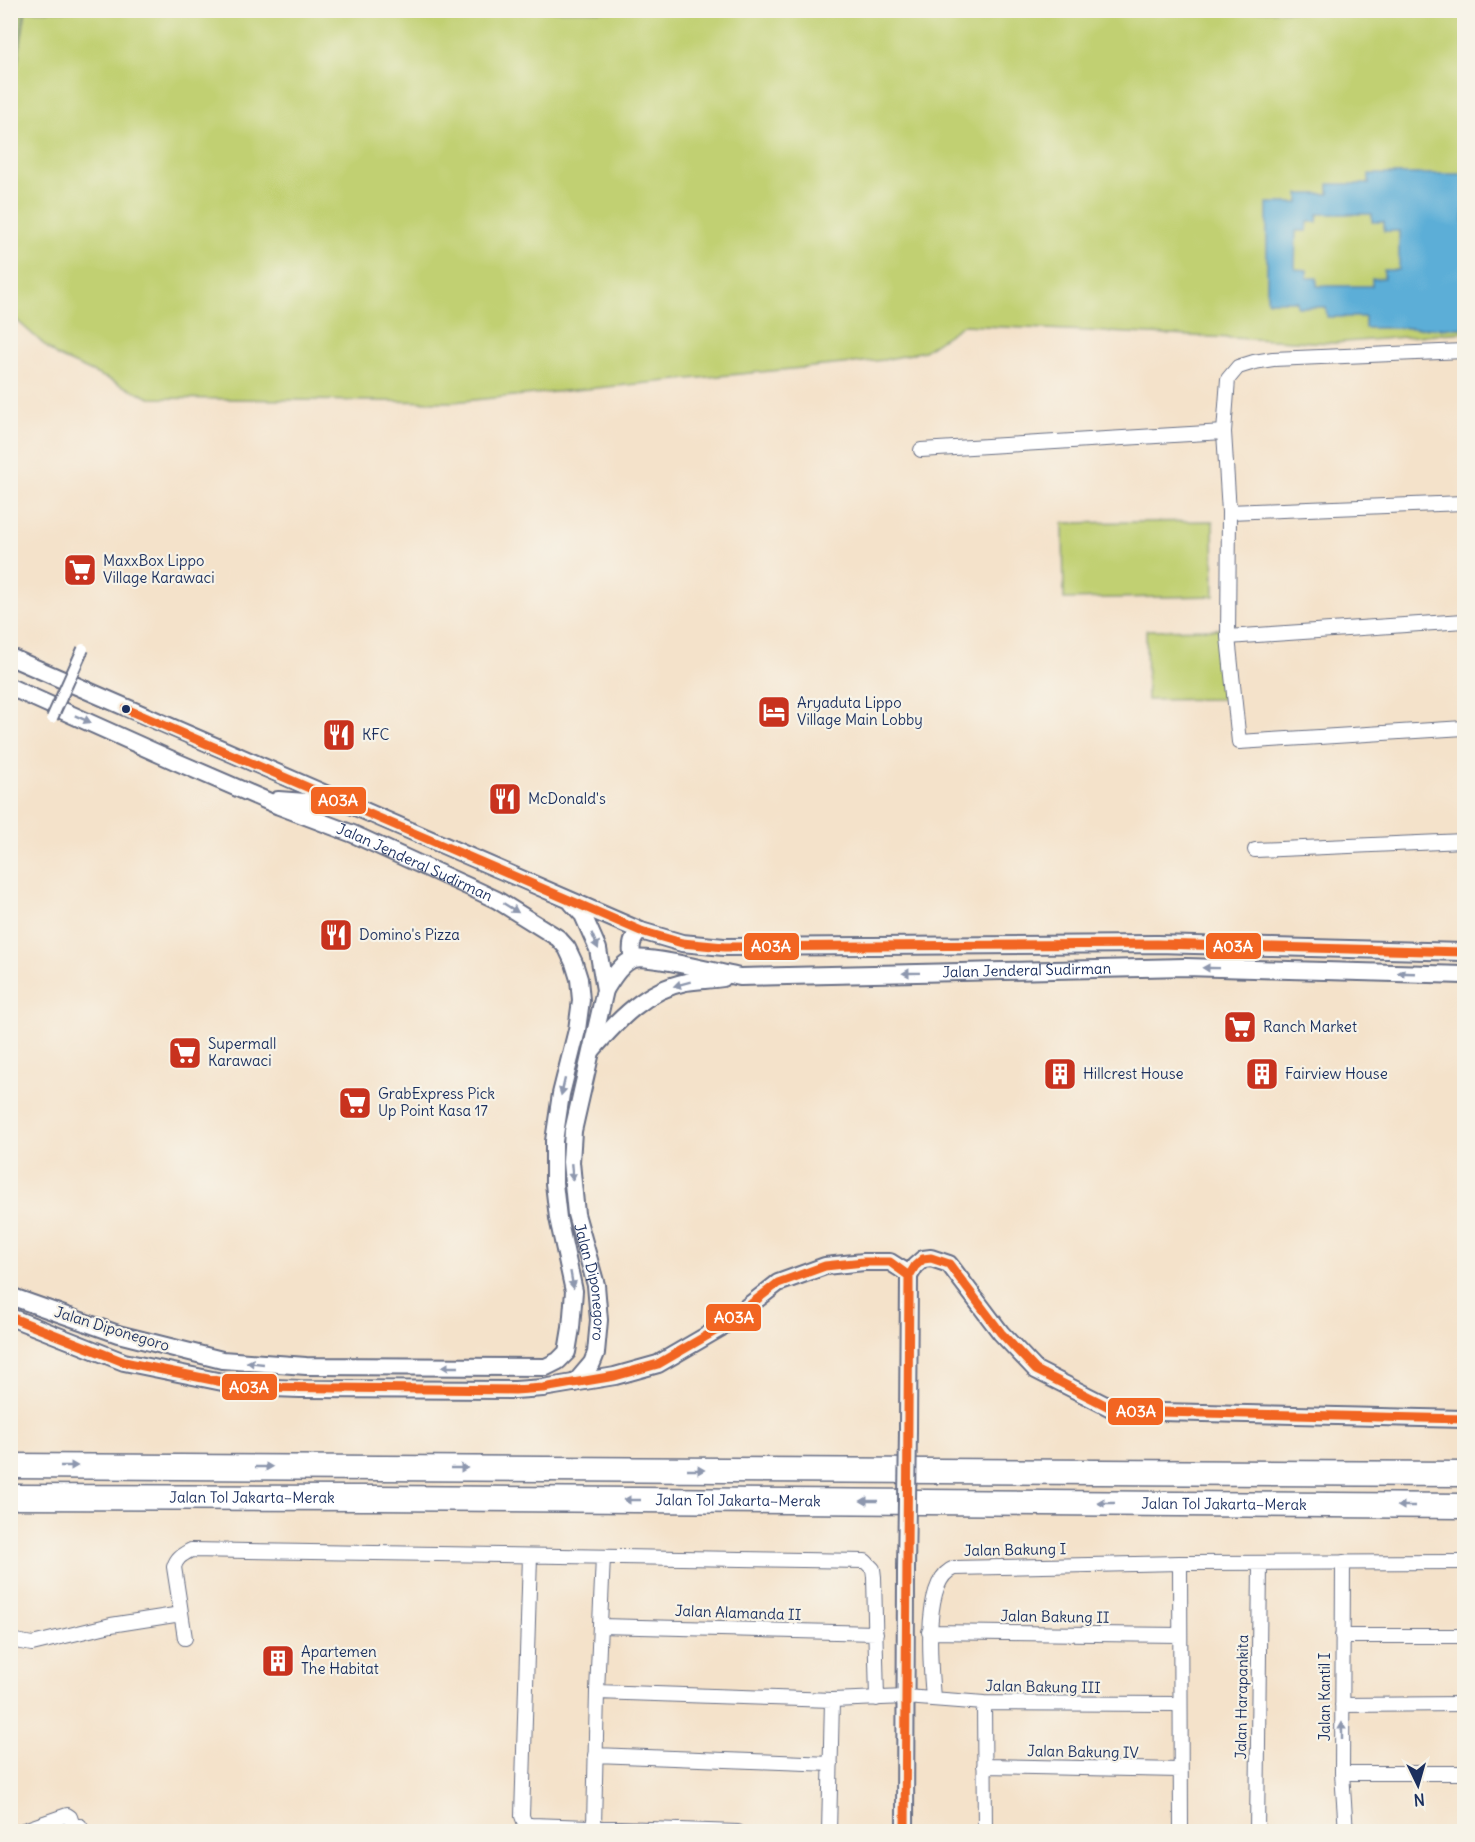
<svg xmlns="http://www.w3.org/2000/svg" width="1475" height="1842" font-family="Delius,sans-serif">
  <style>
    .green { fill: #c1d072; stroke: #6e8068; stroke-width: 1.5 }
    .forest { fill: #98b264; stroke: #5a7061; stroke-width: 1.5 }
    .water { fill: #5caed7; stroke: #3c6e9a; stroke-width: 1.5; fill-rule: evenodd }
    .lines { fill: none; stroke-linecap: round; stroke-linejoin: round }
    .minor-casing { stroke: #676e84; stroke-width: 16 }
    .tertiary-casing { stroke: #676e84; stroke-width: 20 }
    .motorway-casing { stroke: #676e84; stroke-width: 27 }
    .minor { stroke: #fff; stroke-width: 14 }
    .tertiary { stroke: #fff; stroke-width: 16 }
    .motorway { stroke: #fff; stroke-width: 24 }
    .pedestrian-bridge-casing { stroke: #676e84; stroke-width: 14; stroke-linecap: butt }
    .tertiary-bridge-casing { stroke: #676e84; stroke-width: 20; stroke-linecap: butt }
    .pedestrian-bridge { stroke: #fff; stroke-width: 10 }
    .tertiary-bridge { stroke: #fff; stroke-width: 16 }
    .bus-1-casing { stroke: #f7f3e8; stroke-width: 14 }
    .bus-1 { stroke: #f26522; stroke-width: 9 }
    .oneway { fill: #8d97ae }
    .bus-dot { fill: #1b2f5e; stroke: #f7f3e8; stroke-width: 2 }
    .labels { text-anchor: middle; stroke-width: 4.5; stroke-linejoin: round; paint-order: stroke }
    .poi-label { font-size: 15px; fill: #1b2f5e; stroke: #f7f3e8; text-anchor: start }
    .street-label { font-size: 15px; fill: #1b2f5e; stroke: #f7f3e8 }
    .line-badge { stroke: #f7f3e8; stroke-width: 2 }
    .badge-label { font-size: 16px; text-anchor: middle; font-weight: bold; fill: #fff }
  </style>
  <rect width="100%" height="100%" fill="#f7f3e8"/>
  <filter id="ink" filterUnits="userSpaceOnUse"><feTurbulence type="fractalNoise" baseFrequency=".0167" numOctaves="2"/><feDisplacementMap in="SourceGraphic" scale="12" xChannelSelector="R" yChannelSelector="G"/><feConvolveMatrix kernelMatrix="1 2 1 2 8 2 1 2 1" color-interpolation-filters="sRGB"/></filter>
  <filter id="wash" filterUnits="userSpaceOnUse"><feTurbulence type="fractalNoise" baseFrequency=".008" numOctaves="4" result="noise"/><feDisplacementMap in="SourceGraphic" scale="24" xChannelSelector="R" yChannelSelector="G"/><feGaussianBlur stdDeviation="1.35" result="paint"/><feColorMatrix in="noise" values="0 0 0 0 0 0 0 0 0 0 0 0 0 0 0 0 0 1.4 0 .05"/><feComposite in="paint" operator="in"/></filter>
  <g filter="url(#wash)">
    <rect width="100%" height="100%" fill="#f4e2ca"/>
    <path class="green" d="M26,11H1464V332L1334,343L963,325L924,351L884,360L453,402L150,398L57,356L11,315V107Z
      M1213,521L1214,596L1064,599L1063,523Z
      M1221,629L1222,699L1147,700L1146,630Z"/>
    <path class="forest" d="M11,10L25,11L11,103L10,11Z"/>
    <path class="water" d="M1369,174H1464V328H1365V317H1327L1326,307H1297V301H1267V203H1299V194H1329V184H1369ZM1318,214H1372V222H1384V231H1399V270H1384V278L1372,279V286H1317V278H1307V270L1295,269L1296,231H1307L1308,222H1317Z"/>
  </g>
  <g filter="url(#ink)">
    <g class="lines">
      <defs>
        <path id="minor" d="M1464,351L1273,359L1254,362L1238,367L1228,379L1224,432L1229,512L1228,637L1239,742L1464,728
          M921,450L1224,432
          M1229,512L1464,503
          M1228,637L1464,621
          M1255,850L1464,841
          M530,1556L522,1816L525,1824L531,1825L738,1832
          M1343,1562L1342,1773L1346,1832
          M1180,1563L1181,1832
          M600,1626L876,1633
          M929,1632L1180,1635
          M1342,1636H1464
          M185,1638L174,1567C177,1557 182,1555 191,1550L865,1561L873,1569L874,1577L877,1699
          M10,1640L32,1644L111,1625L181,1614
          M597,1692L832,1700L906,1697L984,1703L1180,1704
          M933,1698C931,1670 921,1580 954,1568L1180,1563L1464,1562
          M984,1703L985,1832
          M1342,1705L1464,1704
          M595,1755L831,1764
          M984,1766L1180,1770
          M1342,1773H1464
          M594,1826L597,1692L603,1557
          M18,1832L67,1815L70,1817L73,1826H80L83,1832
          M829,1832L832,1700
          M1257,1832L1260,1564"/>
        <g id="tertiary">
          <path d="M10,657L641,931L682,943L724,947L1157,944L1464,952"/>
          <path id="s1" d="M10,687L177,762L279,806L353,834L476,890L497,900L558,938L567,948L574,963L579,979L581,1000L577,1030L561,1094L554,1141V1183L558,1218L574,1291L571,1328L567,1352L558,1361L546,1367L306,1366L222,1360L118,1334L10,1296"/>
          <path d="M278,800L333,804"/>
          <path id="s2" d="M572,903L583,915L598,949L605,990L573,1131L571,1162L576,1214L596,1285L599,1320L596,1353L592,1363L575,1383"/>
          <path d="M633,959C630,947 631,938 641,931"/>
          <path id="s3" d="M605,990C612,979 621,963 634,959C649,955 720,973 740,977L1185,967L1464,975"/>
          <path d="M593,1049C618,1020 646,990 686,982C698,980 711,980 723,978"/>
          <path d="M909,1276L915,1266L923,1259L931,1258L949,1264L1001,1333L1036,1370L1117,1411L1464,1419"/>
          <path d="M10,1317L124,1362L247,1387L300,1389L515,1390L543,1388L615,1376L658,1364L720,1328L778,1283L825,1266L864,1262H890L906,1272L909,1276L908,1430"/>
          <path d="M905,1832L906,1571"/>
        </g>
        <g id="motorway">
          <path d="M10,1466L1464,1474"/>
          <path id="s4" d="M10,1497L376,1498L1464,1506"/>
        </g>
      </defs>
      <use href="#minor" class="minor-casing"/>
      <use href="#tertiary" class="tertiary-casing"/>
      <use href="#motorway" class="motorway-casing"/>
      <use href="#minor" class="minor"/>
      <use href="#tertiary" class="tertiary"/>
      <use href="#motorway" class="motorway"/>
      <defs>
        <path id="pedestrian-bridge" d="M52,718L83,649"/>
        <path id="tertiary-bridge" d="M906,1571L908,1430"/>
      </defs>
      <use href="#pedestrian-bridge" class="pedestrian-bridge-casing"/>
      <use href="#tertiary-bridge" class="tertiary-bridge-casing"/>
      <use href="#pedestrian-bridge" class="pedestrian-bridge"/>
      <use href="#tertiary-bridge" class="tertiary-bridge"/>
      <defs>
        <path id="bus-1" d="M126,709L641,931L682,943L724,947L1157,944L1464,952
          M909,1308V1276L915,1266L923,1259L931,1258L949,1264L1001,1333L1036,1370L1117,1411L1464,1419
          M10,1317L124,1362L247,1387L515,1390L543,1388L615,1376L658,1364L720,1328L778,1283L825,1266L864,1262H890L909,1276L905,1832"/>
      </defs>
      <use href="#bus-1" class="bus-1-casing"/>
      <use href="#bus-1" class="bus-1"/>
    </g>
    <defs><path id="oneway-solid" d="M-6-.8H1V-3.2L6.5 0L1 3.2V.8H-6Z" transform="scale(1.5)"/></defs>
    <g class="oneway">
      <use href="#oneway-solid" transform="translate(83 719) rotate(24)"/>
      <use href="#oneway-solid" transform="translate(511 908) rotate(32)"/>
      <use href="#oneway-solid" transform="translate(595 941) rotate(67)"/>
      <use href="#oneway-solid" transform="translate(1211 968) rotate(-179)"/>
      <use href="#oneway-solid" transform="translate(911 973) rotate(179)"/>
      <use href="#oneway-solid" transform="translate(1406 973) rotate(-178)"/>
      <use href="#oneway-solid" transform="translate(682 984) rotate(165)"/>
      <use href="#oneway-solid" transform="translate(563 1087) rotate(103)"/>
      <use href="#oneway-solid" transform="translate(572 1172) rotate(85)"/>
      <use href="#oneway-solid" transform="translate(572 1280) rotate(80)"/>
      <use href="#oneway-solid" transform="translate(255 1363) rotate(-174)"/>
      <use href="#oneway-solid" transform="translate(450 1367) rotate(-180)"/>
      <use href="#oneway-solid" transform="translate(69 1466)"/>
      <use href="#oneway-solid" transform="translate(264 1467)"/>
      <use href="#oneway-solid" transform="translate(459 1468)"/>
      <use href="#oneway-solid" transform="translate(696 1470)"/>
      <use href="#oneway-solid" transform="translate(632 1500) rotate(-180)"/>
      <use href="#oneway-solid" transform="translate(869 1501) rotate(-180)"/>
      <use href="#oneway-solid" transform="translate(1106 1503) rotate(-180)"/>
      <use href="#oneway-solid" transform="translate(1406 1506) rotate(-180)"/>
      <use href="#oneway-solid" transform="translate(1342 1731) rotate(-90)"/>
    </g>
  </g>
  <defs>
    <symbol id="supermarket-square" viewBox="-11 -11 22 22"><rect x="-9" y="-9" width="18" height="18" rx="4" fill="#c8321e" stroke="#f7f3e8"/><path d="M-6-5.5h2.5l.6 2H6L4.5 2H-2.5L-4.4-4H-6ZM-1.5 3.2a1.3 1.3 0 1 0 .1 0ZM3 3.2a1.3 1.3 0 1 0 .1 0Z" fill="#fff"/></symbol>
    <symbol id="hotel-square" viewBox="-11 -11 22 22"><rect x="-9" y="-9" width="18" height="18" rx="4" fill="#c8321e" stroke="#f7f3e8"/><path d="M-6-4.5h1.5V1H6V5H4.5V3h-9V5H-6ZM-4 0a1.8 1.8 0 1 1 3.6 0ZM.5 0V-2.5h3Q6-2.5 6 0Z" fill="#fff"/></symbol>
    <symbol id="restaurant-square" viewBox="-11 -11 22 22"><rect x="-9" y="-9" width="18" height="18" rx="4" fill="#c8321e" stroke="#f7f3e8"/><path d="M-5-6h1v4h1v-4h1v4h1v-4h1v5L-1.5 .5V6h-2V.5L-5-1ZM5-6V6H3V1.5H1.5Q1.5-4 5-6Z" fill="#fff"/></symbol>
    <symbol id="building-square" viewBox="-11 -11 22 22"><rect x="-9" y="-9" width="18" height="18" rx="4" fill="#c8321e" stroke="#f7f3e8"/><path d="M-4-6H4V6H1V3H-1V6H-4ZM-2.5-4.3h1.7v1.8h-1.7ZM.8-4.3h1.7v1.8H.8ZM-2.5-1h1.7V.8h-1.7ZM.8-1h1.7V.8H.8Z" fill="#fff"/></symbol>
  </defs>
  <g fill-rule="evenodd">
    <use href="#supermarket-square" x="61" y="551" width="38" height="38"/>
    <use href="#hotel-square" x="755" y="693" width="38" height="38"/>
    <use href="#restaurant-square" x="320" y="716" width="38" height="38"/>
    <use href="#restaurant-square" x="486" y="780" width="38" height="38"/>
    <use href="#restaurant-square" x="317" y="916" width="38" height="38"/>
    <use href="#supermarket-square" x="1221" y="1008" width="38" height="38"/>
    <use href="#supermarket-square" x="166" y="1034" width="38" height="38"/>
    <use href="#building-square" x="1041" y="1055" width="38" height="38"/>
    <use href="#building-square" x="1243" y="1055" width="38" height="38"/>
    <use href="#supermarket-square" x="336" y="1084" width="38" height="38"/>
    <use href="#building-square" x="259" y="1642" width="38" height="38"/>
  </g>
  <circle class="bus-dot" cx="126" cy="709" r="5"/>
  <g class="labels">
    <g class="poi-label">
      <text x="103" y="566">MaxxBox Lippo<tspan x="103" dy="17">Village Karawaci</tspan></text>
      <text x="797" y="708">Aryaduta Lippo<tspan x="797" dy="17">Village Main Lobby</tspan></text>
      <text x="362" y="740">KFC</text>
      <text x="528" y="804">McDonald's</text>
      <text x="359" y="940">Domino's Pizza</text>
      <text x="1263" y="1032">Ranch Market</text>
      <text x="208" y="1049">Supermall<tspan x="208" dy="17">Karawaci</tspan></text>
      <text x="1083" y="1079">Hillcrest House</text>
      <text x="1285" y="1079">Fairview House</text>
      <text x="378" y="1099">GrabExpress Pick<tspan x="378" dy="17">Up Point Kasa 17</tspan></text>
      <text x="301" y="1657">Apartemen<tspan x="301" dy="17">The Habitat</tspan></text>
    </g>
    <g class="street-label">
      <text dy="5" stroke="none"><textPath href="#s1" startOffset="441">Jalan Jenderal Sudirman</textPath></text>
      <text dy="5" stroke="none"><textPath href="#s3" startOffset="438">Jalan Jenderal Sudirman</textPath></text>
      <text dy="5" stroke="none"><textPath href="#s2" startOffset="393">Jalan Diponegoro</textPath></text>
      <text transform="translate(112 1329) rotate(17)" y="5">Jalan Diponegoro</text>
      <text dy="5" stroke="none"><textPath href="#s4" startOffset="242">Jalan Tol Jakarta–Merak</textPath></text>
      <text dy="5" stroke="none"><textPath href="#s4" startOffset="728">Jalan Tol Jakarta–Merak</textPath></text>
      <text dy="5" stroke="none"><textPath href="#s4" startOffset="1214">Jalan Tol Jakarta–Merak</textPath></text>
      <text transform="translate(1015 1550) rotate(-1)" y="5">Jalan Bakung I</text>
      <text transform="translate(738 1613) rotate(2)" y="5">Jalan Alamanda II</text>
      <text transform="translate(1055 1617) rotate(1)" y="5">Jalan Bakung II</text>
      <text transform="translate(1043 1687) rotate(1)" y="5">Jalan Bakung III</text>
      <text transform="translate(1242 1697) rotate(-89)" y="5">Jalan Harapankita</text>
      <text transform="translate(1325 1697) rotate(-90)" y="5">Jalan Kantil I</text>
      <text transform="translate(1083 1752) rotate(1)" y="5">Jalan Bakung IV</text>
    </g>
  </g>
  <g class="line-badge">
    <rect x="310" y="786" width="57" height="29" rx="6" fill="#f26522"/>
    <rect x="1205" y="932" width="57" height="28" rx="6" fill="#f26522"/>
    <rect x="743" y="932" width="57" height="29" rx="6" fill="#f26522"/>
    <rect x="705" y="1303" width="57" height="29" rx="6" fill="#f26522"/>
    <rect x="221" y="1373" width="57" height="28" rx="6" fill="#f26522"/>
    <rect x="1107" y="1397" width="57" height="29" rx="6" fill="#f26522"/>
  </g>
  <g class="badge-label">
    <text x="338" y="806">A03A</text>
    <text x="1233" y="952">A03A</text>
    <text x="771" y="952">A03A</text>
    <text x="734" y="1323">A03A</text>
    <text x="249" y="1393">A03A</text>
    <text x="1136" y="1417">A03A</text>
  </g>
  <rect width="1475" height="1842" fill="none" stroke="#f7f3e8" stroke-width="36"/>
  <g transform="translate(1418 1785) rotate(175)" stroke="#f7f3e8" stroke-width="4.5" paint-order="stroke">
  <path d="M0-4.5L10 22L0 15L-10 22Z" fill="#1b2f5e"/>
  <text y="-9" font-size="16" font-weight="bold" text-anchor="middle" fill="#1b2f5e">N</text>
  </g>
</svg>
